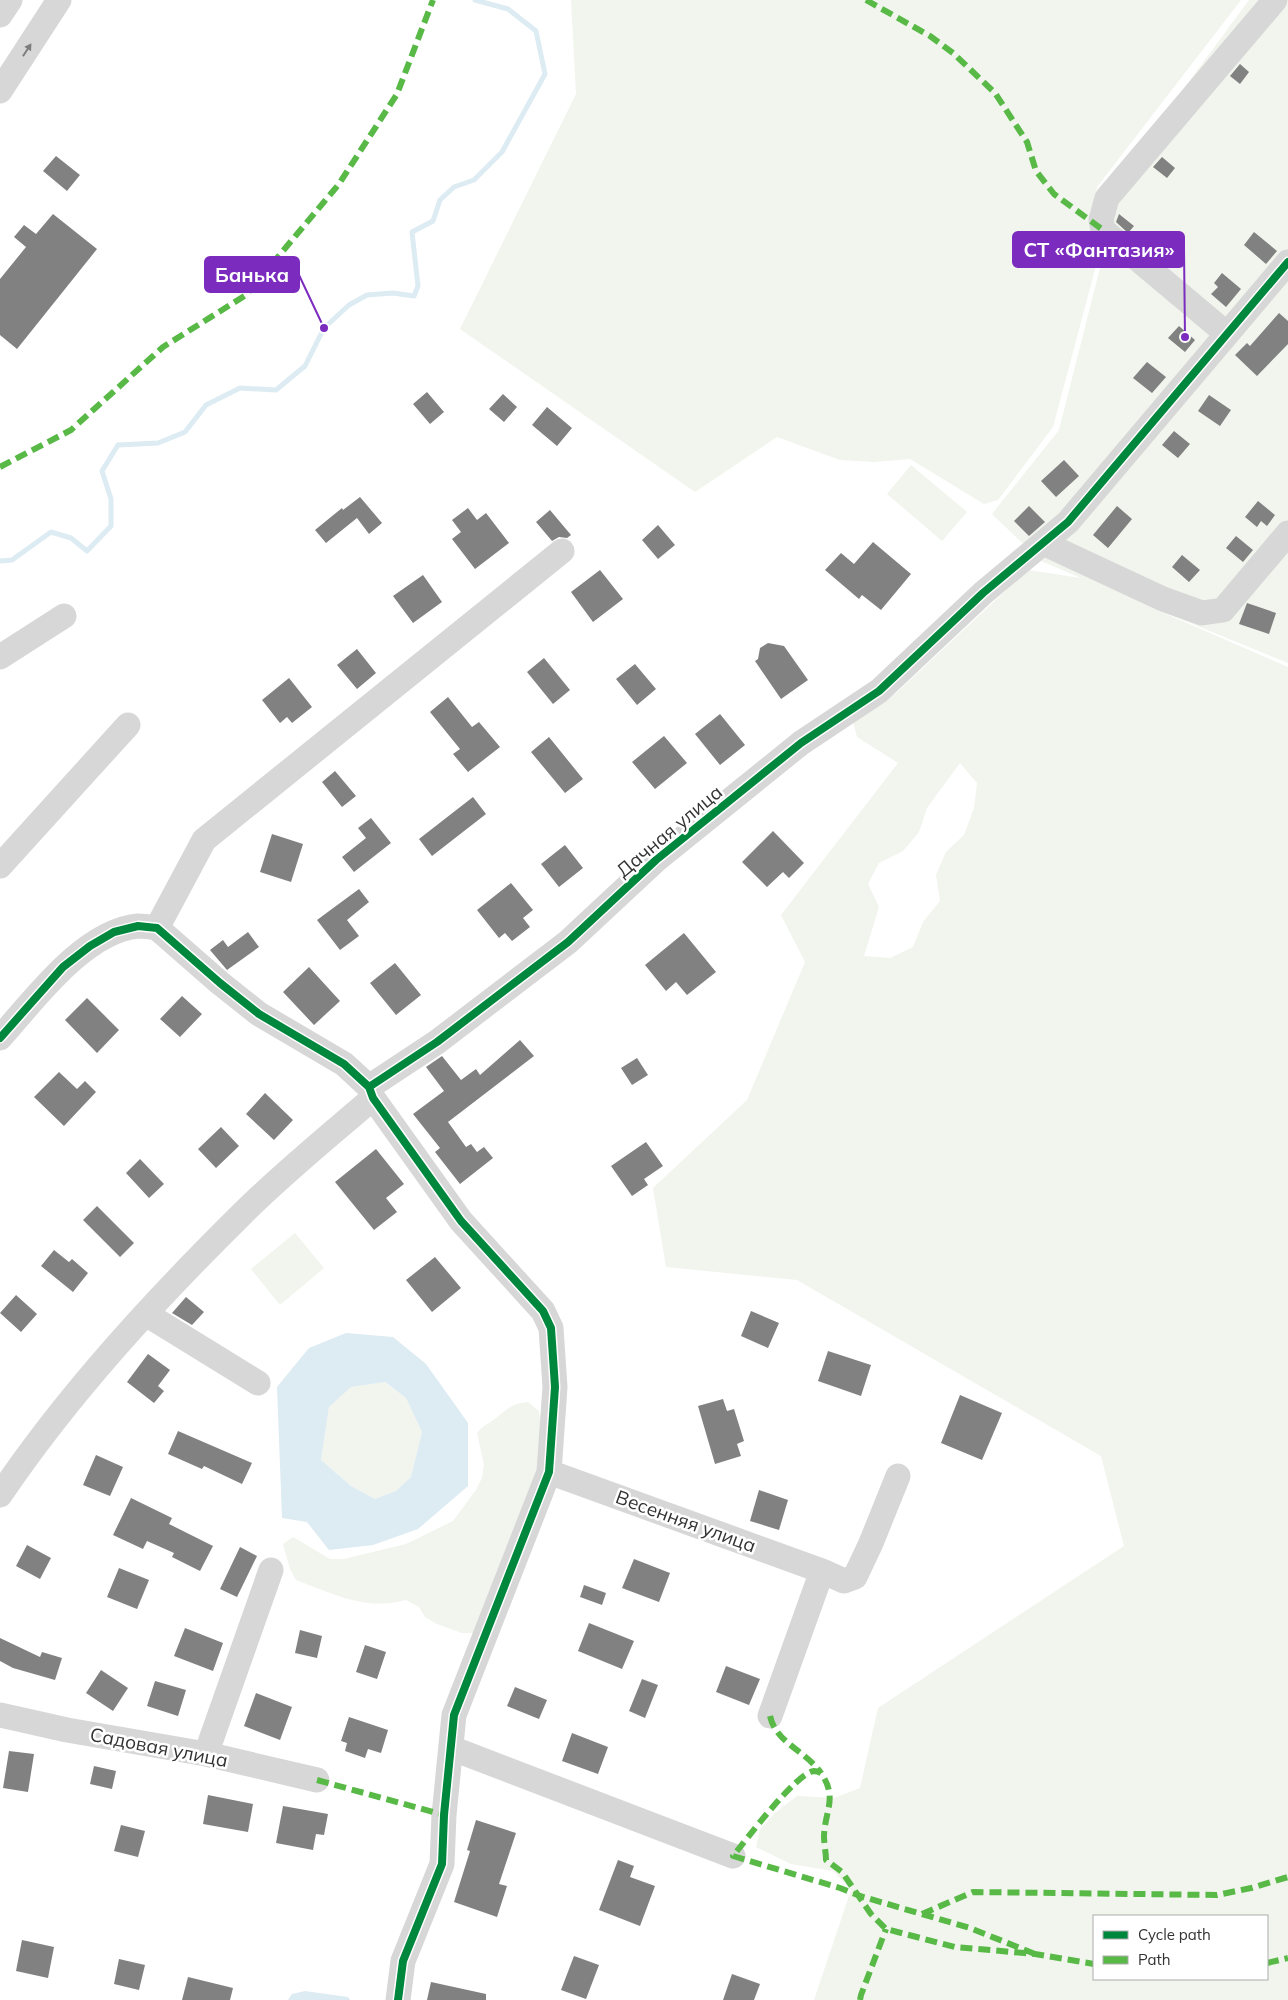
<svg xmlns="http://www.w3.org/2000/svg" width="1288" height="2000" font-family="Mulish,sans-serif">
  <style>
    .green { fill: #f1f5ed; fill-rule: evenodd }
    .water { fill: #ddebf3; fill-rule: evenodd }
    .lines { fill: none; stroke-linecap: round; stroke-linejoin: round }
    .stream { stroke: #ddebf3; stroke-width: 5 }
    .building { fill: #818181 }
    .minor { stroke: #d7d7d7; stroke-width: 25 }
    .quiet { stroke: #58b947; stroke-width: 6; stroke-dasharray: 12 6; stroke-linecap: butt }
    .cycleway-casing { stroke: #fff; stroke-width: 11 }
    .cycleway { stroke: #00873e; stroke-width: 8 }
    .oneway { fill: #7d7d7d }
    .labels { text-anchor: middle; stroke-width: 5; stroke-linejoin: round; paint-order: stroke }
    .street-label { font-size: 19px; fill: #333; stroke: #fff }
    .leader { fill: none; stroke: #7b2cbf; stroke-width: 2 }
    .callout-dot { fill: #7b2cbf; stroke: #fff; stroke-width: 2 }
    .callout { fill: #7b2cbf; stroke: #7b2cbf; stroke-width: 2 }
    .callout-label { font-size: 20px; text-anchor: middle; font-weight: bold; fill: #fff }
  </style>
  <rect width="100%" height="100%" fill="#fff"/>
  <path class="green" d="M571,0H1241L1097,187L1091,225L1101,247L1053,427L998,500L984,504L910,459L874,462L840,460L777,437L695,492L460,329L576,94Z
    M1249,0H1288V663L1134,600L1288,667V2000H814L851,1890L833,1871L791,1864L756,1847L760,1829L775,1813L797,1796L834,1798L860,1788L878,1708L1124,1546L1101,1456L797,1280L666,1267L653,1188L747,1100L805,962L781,915L898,763L857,737L852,718L895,694L1028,570L1081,578L1041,561L992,514L1059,430L1106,244L1104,197ZM960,763L977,783L974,808L964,835L946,852L936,875L940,901L923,922L913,947L890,958L864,956L879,907L868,884L879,863L903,851L919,832L927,808ZM1094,1916H1267V1979H1094Z
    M911,465L967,512L942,541L887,494Z
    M295,1233L324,1268L280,1305L251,1269Z
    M384,1382L406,1398L422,1432L411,1477L396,1491L375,1499L351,1486L321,1460L329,1407L351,1387Z
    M528,1402L539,1411L541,1427L539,1473L475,1633H462L437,1624L425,1617L419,1607L406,1600C365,1611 334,1594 296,1580L290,1569L283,1544L293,1537L330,1559H344L406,1544L453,1521L476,1490L482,1478L484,1465L477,1433C483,1425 489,1424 496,1418C509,1408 511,1404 528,1402Z"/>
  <path class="water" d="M346,1333L393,1337L426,1364L468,1423V1486L418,1529L373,1545L329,1550L307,1522L282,1518L277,1387L309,1348ZM385,1382L406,1398L422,1432L411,1477L396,1491L375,1499L351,1486L321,1460L329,1407L351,1387Z
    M305,1991L348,1997L350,2000H288L292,1994Z"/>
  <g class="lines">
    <path class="stream" d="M0,561L12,560L51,532L71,538L87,551L111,526V499L102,471L118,445L158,443L185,432L206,405L240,388L276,390L305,366L324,328L349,305L367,295L393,293L414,296L418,286L412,232L433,221L440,200L454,187L474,180L502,152L545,74L536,31L508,9L475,0"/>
  </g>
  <path class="building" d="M1240,64L1249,72L1240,84L1230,76Z
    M56,156L80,175L67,191L43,171Z
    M1162,157L1175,168L1167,178L1153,167Z
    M53,214L97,249L17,349L0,335V279L26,247L14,237L24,225L36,234Z
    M1119,214L1134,226L1128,233L1116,222Z
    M1254,232L1277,251L1266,264L1244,245Z
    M1222,273L1241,289L1226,307L1211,294L1218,287L1214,283Z
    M1279,313L1288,321V344L1257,376L1235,355L1247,343L1250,346Z
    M1179,326L1195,340L1185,352L1168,338Z
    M1147,362L1166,377L1152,393L1133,378Z
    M427,392L444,412L430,424L413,404Z
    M503,394L517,407L504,422L489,409Z
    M1209,395L1231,410L1220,426L1198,411Z
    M547,407L572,428L557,446L532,425Z
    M1174,431L1190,444L1178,458L1162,445Z
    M1064,460L1079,476L1056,497L1041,481Z
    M360,497L382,523L369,534L357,518L326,543L315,530L342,508L343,510Z
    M1258,501L1275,515L1267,526L1261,521L1257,527L1245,517Z
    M1029,506L1045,522L1029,536L1014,521Z
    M1117,506L1132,519L1108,548L1093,535Z
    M468,508L477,520L486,513L509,543L475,569L452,539L461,532L452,520Z
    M550,510L571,535L567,538L559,537L552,541L536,522Z
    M658,525L675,545L658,559L642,540Z
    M1236,536L1253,550L1243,562L1226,548Z
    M873,542L911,574L881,610L862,595L859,599L825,570L841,553L854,564Z
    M1182,555L1200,570L1189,582L1172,567Z
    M600,570L623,599L593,622L571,592Z
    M423,575L442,602L413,623L393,596Z
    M1247,603L1276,613L1269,634L1239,624Z
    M768,643L784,646L808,680L781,699L755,661L758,659L760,648Z
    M357,649L376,673L357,689L337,665Z
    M544,658L570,690L553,704L527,672Z
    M635,664L656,689L637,705L616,679Z
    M289,678L312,707L292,723L287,717L280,723L262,700Z
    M448,697L472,727L479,722L500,747L468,772L453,754L460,749L430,712Z
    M720,714L745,745L720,765L695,734Z
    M664,736L687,763L655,789L632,762Z
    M549,737L583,779L565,793L531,752Z
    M335,771L356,796L342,807L322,782Z
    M473,797L486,814L432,856L419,839Z
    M371,818L391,843L354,872L342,857L366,838L358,828Z
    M773,831L804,863L789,878L783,872L767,887L742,862Z
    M272,834L303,844L291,882L260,872Z
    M565,845L583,868L559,887L541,864Z
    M511,883L533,910L523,918L530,927L512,941L505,933L499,938L477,910Z
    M359,889L369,902L347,920L359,936L340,950L317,920Z
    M248,932L259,947L227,970L210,950L223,940L228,947Z
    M684,933L716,972L687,995L676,982L666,991L645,965Z
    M395,963L421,995L396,1015L370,983Z
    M309,967L340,1001L314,1025L283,992Z
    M182,996L202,1014L180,1037L160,1019Z
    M87,998L119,1030L97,1053L65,1020Z
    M520,1040L534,1056L448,1122L466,1147L471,1144L477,1152L484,1147L493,1158L460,1184L435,1152L440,1148L413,1114L444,1091L426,1067L442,1056L461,1080L476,1069L480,1075Z
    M637,1058L648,1075L632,1085L621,1068Z
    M59,1072L77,1089L85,1081L96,1092L64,1126L34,1097Z
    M265,1093L293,1120L274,1140L246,1114Z
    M221,1127L239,1146L216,1168L198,1149Z
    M646,1142L663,1166L644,1179L648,1185L632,1196L611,1166Z
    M376,1149L404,1184L386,1198L397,1212L374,1230L335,1182Z
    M140,1159L164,1184L149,1198L126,1173Z
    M97,1206L134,1243L120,1257L83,1220Z
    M54,1250L69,1262L72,1259L88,1273L73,1292L41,1266Z
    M435,1257L461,1288L432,1312L406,1280Z
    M16,1295L37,1314L21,1332L0,1313Z
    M186,1297L204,1312L192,1325L172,1313Z
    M751,1311L779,1323L768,1348L741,1336Z
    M828,1351L871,1365L861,1396L818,1381Z
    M148,1354L170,1370L158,1386L164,1391L154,1403L127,1382Z
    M960,1395L1002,1413L982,1460L941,1443Z
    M723,1399L727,1411L734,1409L744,1441L737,1444L741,1456L715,1464L698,1406Z
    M178,1431L252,1463L242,1484L204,1466L202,1469L168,1454Z
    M96,1455L123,1467L110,1496L83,1485Z
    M759,1490L788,1500L779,1530L750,1521Z
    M131,1498L172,1518L169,1524L213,1546L200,1571L172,1557L174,1553L147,1541L143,1549L113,1535Z
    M27,1545L51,1558L40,1579L16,1566Z
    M240,1547L257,1556L237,1597L220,1589Z
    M634,1559L670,1573L659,1602L622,1588Z
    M119,1568L149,1580L137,1609L107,1597Z
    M584,1585L606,1593L602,1605L580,1597Z
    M589,1623L634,1641L622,1669L578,1651Z
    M185,1628L223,1643L213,1671L174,1656Z
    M300,1630L322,1636L317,1658L295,1653Z
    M0,1638L40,1657L42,1652L62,1658L55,1680L13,1668L0,1661Z
    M365,1645L386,1652L377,1679L356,1672Z
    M726,1666L760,1679L749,1705L716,1692Z
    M101,1670L128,1688L113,1711L86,1693Z
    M642,1679L658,1685L645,1718L629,1711Z
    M155,1681L186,1690L178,1716L147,1706Z
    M515,1687L547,1700L539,1719L507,1706Z
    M256,1693L292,1707L280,1740L244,1726Z
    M349,1717L388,1730L381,1753L368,1749L365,1758L345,1751L347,1743L341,1741Z
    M572,1733L608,1747L598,1774L562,1761Z
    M9,1751L34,1754L28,1792L3,1788Z
    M94,1766L116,1771L112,1789L90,1784Z
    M208,1795L253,1804L248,1832L203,1824Z
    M283,1806L328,1814L324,1835L316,1834L313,1850L276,1843Z
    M476,1820L516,1833L499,1884L507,1886L497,1917L454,1902L470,1851L467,1850Z
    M121,1825L145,1831L138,1857L114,1851Z
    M618,1860L634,1866L630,1877L655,1886L640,1926L599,1910Z
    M22,1940L54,1947L48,1978L16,1971Z
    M574,1956L599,1965L586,1999L561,1990Z
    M119,1959L145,1965L139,1990L114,1984Z
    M732,1974L760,1984L754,2000H723Z
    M188,1977L233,1988L230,2000H182Z
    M431,1982L486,1994V2000H427Z"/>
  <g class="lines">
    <path class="minor" d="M0,15L10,0
      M0,91L59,0
      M1227,334L1103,230L1101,220L1107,198L1275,0
      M1043,543L1163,599L1202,613L1223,610L1288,533
      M0,657L64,616
      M0,866L128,725
      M157,928L220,983L259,1014L344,1064L369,1087L373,1098L461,1221L543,1311L551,1328L555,1387L549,1472L454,1715L444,1815L442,1864L403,1961L398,2000
      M157,928L204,840L562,551
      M0,1038C34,1000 84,931 138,926C144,926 151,927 157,928
      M369,1087L437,1042L568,942L656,860L801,743L879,691L983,593L1068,522L1288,262
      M146,1314L258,1383
      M549,1472L822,1571L844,1581L855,1577L871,1543L898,1476
      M0,1495C69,1393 155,1300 242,1214C283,1173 329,1136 373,1098
      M0,1715L67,1730L206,1754L317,1780
      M770,1716L822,1571
      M451,1748L733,1856
      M206,1754L271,1570"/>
    <path class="quiet" d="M866,0L930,36L953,53L995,93L1027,142L1036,171L1054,194L1103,230
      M0,467L71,430L163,347L246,295L339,184L397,94L433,0
      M770,1716C776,1743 806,1751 821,1773
      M317,1780L444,1815
      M922,1914L973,1892L1217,1895L1251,1888L1288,1877
      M1035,1954L970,1928L860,1896L840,1888L733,1856C746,1840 796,1773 814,1771C816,1771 819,1772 821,1773C838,1798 825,1810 824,1836C824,1844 826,1852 826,1860L842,1872L871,1914L886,1929L955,1947L1035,1954L1094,1964
      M1267,1963L1288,1958
      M860,2000L861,1995L886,1929"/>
    <defs>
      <path id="cycleway" d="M0,1038L63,967L90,946L114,932L138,926L157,928L220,983L259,1014L344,1064L369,1087L373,1098L461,1221L543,1311L551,1328L555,1387L549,1472L454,1715L444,1815L442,1864L403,1961L398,2000
        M369,1087L437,1042L568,942L656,860L801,743L879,691L983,593L1068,522L1288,262"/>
    </defs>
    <use href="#cycleway" class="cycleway-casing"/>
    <use href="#cycleway" class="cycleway"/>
  </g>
  <defs><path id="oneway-solid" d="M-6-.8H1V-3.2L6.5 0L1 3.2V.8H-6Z" transform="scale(1.25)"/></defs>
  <use class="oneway" href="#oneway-solid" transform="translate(27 50) rotate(-57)"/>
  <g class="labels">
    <g class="street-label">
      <text transform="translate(669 831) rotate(-40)" y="7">Дачная улица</text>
      <text transform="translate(686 1521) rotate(20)" y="7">Весенняя улица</text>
      <text transform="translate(159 1747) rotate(11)" y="7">Садовая улица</text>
    </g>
  </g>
  <path class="leader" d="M1185 337L1184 250M324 328L299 275"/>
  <g class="callout-dot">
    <circle cx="1185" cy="337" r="5"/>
    <circle cx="324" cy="328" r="5"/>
  </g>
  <g class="callout">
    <rect x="1013" y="232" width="171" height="35" rx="5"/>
    <rect x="205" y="257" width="94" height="35" rx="5"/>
  </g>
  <g class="callout-label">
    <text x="1099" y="257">СТ «Фантазия»</text>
    <text x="252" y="282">Банька</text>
  </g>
  <rect x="1093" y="1915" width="175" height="65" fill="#ffffff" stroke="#adadad"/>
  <rect x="1103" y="1931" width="25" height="8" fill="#00873e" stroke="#adadad"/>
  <text x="1138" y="1940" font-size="15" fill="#333333">Cycle path</text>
  <rect x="1103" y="1956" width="25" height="8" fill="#58b947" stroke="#adadad"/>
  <text x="1138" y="1965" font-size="15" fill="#333333">Path</text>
</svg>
